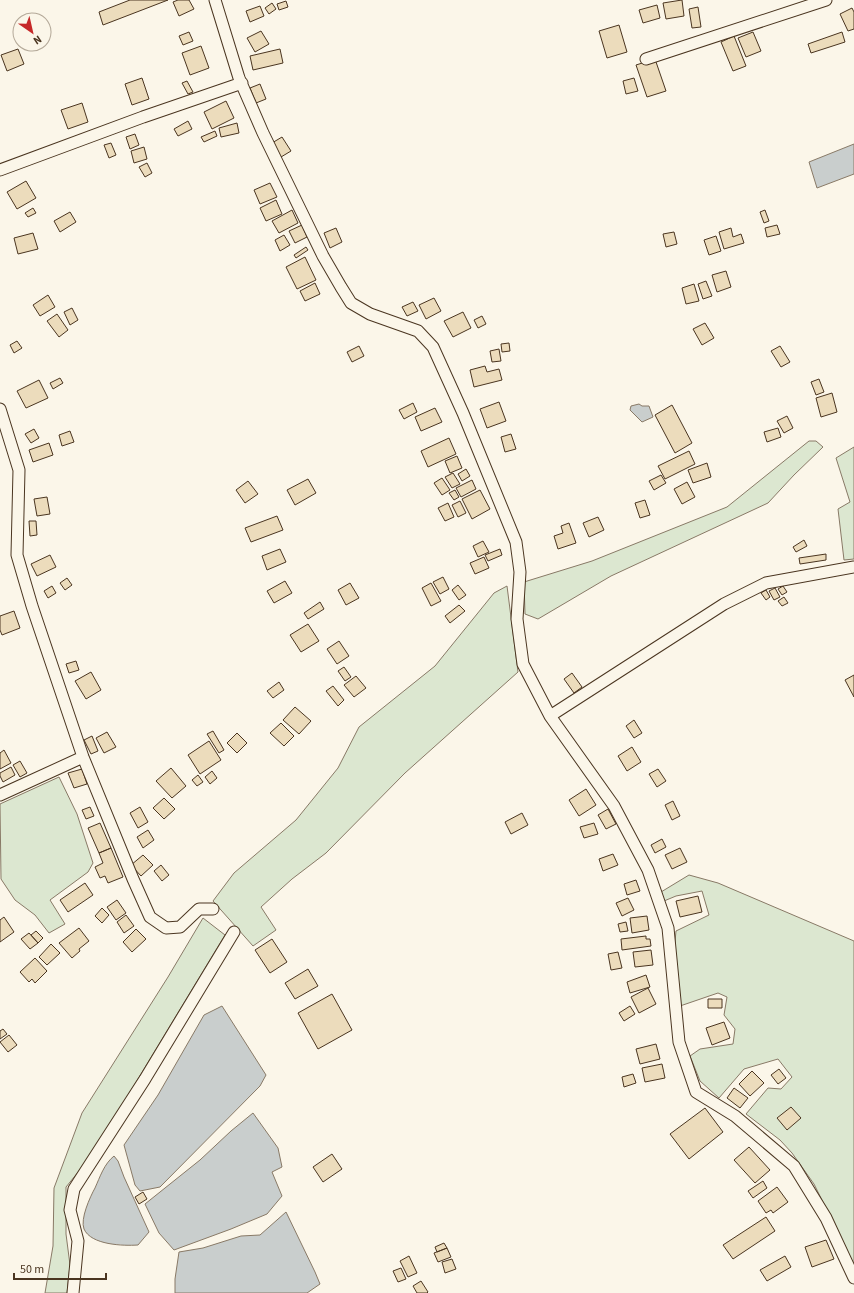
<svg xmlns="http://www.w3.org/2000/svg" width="854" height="1293" font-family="'Source Sans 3',sans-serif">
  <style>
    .green { fill: #dce7d0; stroke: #887966 }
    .water { fill: #c9cecd; stroke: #887966 }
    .building { fill: #ecdcbc; stroke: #4a3520 }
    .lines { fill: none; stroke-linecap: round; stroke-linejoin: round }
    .street-casing { stroke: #4a3520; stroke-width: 13 }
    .street { stroke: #fbf6e9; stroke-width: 11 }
  </style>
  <rect width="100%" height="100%" fill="#fbf6e9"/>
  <path class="green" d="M809,441H816L823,447L794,475L768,503L611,576L538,619L525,614L524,582L592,561L727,507Z
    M854,447V559L844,560L838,509L850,502L836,458Z
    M507,586L518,672L405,773L326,853L292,879L261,907L276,930L253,946L213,901L234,873L296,820L338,768L359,727L435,666L494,593Z
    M59,777L77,814L93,863L88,872L50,900L65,924L49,933L35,915L15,900L1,879L0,804Z
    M689,875L718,883L854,941V1265L814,1184L792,1153L780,1140L746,1114L768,1088L781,1089L792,1077L778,1059L744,1069L719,1098L700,1081L690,1056L700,1049L733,1044L735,1029L724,1015L727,997L718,993L680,1006L674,952L676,931L709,915L702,891L676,896L664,901L661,892Z
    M203,918L225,935L92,1155L66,1187V1234L70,1265L67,1293H45L53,1246L54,1188L82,1113L168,977Z"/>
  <path class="water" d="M854,144V174L817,188L809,162Z
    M639,404L642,406H649L653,417L642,422L630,410L631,406Z
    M222,1006L266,1075L260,1086L160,1187L140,1191L135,1185L124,1145L158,1095L204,1015Z
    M253,1113L278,1148L282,1167L272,1172L282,1196L267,1214L231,1229L174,1250L159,1233L145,1204L200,1160L231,1131Z
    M114,1156L118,1161L124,1177L149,1232L138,1245C123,1246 91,1245 84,1229C80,1219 90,1197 95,1188C100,1177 104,1164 114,1156Z
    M286,1212L315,1272L320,1284L307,1293H175V1279L179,1252L203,1248L241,1236L260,1235Z"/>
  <path class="building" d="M130,0H168L103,25L99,12Z
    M178,0H189L194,9L179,16L173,2Z
    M682,0L684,16L666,19L663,3Z
    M286,1L288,7L279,10L277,4Z
    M272,3L276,9L269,14L265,8Z
    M657,5L660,18L643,23L639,10Z
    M260,6L264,16L250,22L246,11Z
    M698,7L701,27L692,28L689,9Z
    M852,8L854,12V29L848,31L840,14Z
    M619,25L627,52L607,58L599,31Z
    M261,31L269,44L255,52L247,38Z
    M189,32L193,41L183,45L179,36Z
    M753,32L761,51L746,57L738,38Z
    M842,32L845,42L811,53L808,44Z
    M734,36L746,66L733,71L721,42Z
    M201,46L209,68L190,75L182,53Z
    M18,49L24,64L7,71L1,55Z
    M280,49L283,63L253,70L250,56Z
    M655,59L666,91L647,97L636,65Z
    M142,78L149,99L132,105L125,84Z
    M634,78L638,91L626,94L623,81Z
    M187,81L193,92L188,94L182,83Z
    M260,84L266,99L256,103L250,88Z
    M226,101L234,118L212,129L204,112Z
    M82,103L88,122L68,129L61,110Z
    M188,121L192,129L178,136L174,129Z
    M237,123L239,133L221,137L219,128Z
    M215,131L217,136L204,142L201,137Z
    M135,134L139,145L130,149L126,137Z
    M282,137L291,151L281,157L272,143Z
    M111,143L116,155L109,158L104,145Z
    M144,147L147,159L134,163L131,151Z
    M147,163L152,173L145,177L139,167Z
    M26,181L36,198L17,209L7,192Z
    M270,183L277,197L260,204L254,190Z
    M276,200L282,214L266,221L260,208Z
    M33,208L36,213L28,217L25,213Z
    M292,210L298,223L279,233L272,221Z
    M765,210L769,221L764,223L760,212Z
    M70,212L76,222L60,232L54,221Z
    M302,225L307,237L295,243L289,231Z
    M777,225L780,234L767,237L765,228Z
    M336,228L342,242L330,248L324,233Z
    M731,228L733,237L741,234L744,243L724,249L719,232Z
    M674,232L677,244L666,247L663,234Z
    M33,233L38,249L18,254L14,238Z
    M284,235L290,245L280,251L275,240Z
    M716,236L721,251L709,255L704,240Z
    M306,247L308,250L296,258L294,255Z
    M305,257L316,280L297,289L286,267Z
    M726,271L731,287L717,292L712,275Z
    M706,281L712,296L703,299L698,284Z
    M315,283L320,294L305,301L300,291Z
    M694,284L699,301L686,304L682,288Z
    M48,295L55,307L40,316L33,305Z
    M434,298L441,311L426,319L419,305Z
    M413,302L418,311L407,316L402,307Z
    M72,308L78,320L70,325L64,312Z
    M463,312L471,328L453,337L444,321Z
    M57,314L68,330L59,337L47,321Z
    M482,316L486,324L478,328L474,320Z
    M705,323L714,338L702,345L693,329Z
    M17,341L22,348L14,353L10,345Z
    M509,343L510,351L502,352L501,344Z
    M359,346L364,356L352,362L347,352Z
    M780,346L790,362L781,367L771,351Z
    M499,349L501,361L492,362L490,351Z
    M485,366L487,372L499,369L502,380L474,387L470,370Z
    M60,378L63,383L53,389L50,383Z
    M819,379L824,392L816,395L811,382Z
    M39,380L48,398L26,408L17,391Z
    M832,393L837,412L821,417L816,398Z
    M499,402L506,421L487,428L480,409Z
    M413,403L417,412L404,419L399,410Z
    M672,405L692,443L675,453L655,415Z
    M435,408L442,422L421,431L415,417Z
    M787,416L793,428L784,433L777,421Z
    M778,428L781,437L767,442L764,432Z
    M34,429L39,438L31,443L25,434Z
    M70,431L74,442L62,446L59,435Z
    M511,434L516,449L505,452L501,437Z
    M449,438L456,454L428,467L421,451Z
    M49,443L53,455L33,462L29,450Z
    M689,451L695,464L665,479L658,466Z
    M457,456L462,468L450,473L445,461Z
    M707,463L711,477L693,483L688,470Z
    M466,469L470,476L462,481L458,474Z
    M453,473L460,484L452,488L445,477Z
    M661,475L666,483L654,490L649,481Z
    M442,478L450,490L442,495L434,483Z
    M308,479L316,493L295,505L287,490Z
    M472,480L476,489L461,497L456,488Z
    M248,481L258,494L245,503L236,490Z
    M687,482L695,497L682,504L674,489Z
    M455,490L459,497L454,500L449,493Z
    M480,490L490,509L472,519L462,499Z
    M47,497L50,514L37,516L34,499Z
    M645,500L650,515L640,518L635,503Z
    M460,501L466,513L458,517L452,505Z
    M448,503L454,517L445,521L438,508Z
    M277,516L283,530L251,542L245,528Z
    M598,517L604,530L589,537L583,523Z
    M29,521H36L37,535L30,536Z
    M569,523L576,543L558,549L554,536L563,533L561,526Z
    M804,540L807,546L796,552L793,547Z
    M483,541L489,552L478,557L473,546Z
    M280,549L286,562L267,570L262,556Z
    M500,549L502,555L488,561L485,555Z
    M826,554V560L800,564L799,558Z
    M50,555L56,567L37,576L31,564Z
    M484,557L489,568L475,574L470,563Z
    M443,577L449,589L440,594L433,582Z
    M67,578L72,585L65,590L60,583Z
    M285,581L292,593L274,603L267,591Z
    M350,583L359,598L346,605L338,590Z
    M431,583L441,601L431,606L422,588Z
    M458,585L466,595L459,600L452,590Z
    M52,586L56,593L48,598L44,591Z
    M783,586L787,592L782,595L778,589Z
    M775,588L780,597L774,600L769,591Z
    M766,590L770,597L766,600L761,593Z
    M784,597L788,603L782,606L778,601Z
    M320,602L324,609L308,619L304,613Z
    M459,605L465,611L450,623L445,616Z
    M14,611L20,628L2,635L0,630V616Z
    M308,624L319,641L301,652L290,635Z
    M339,641L349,656L337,664L327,649Z
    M76,661L79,670L69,673L66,664Z
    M344,667L351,677L345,681L338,671Z
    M91,672L101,690L86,699L75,681Z
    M572,673L582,687L574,693L564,679Z
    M854,675V697L845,680Z
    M356,676L366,688L354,697L344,685Z
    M279,682L284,690L273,698L267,691Z
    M333,686L344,700L338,706L326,691Z
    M295,707L311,721L299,734L283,720Z
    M634,720L642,733L634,738L626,726Z
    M281,723L294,736L284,746L270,733Z
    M213,731L224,750L219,753L207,734Z
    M107,732L116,747L104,753L96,738Z
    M237,733L247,743L237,753L227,743Z
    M92,736L98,751L91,754L84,740Z
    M209,741L221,760L200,774L188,755Z
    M632,747L641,762L627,771L618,756Z
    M4,750L11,763L0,769V753Z
    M20,761L27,773L20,777L13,765Z
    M11,767L15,775L3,782L0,776V773Z
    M171,768L186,786L172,798L156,781Z
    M82,769L87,784L74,788L68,773Z
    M658,769L666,781L657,787L649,774Z
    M212,771L217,778L210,784L205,777Z
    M198,775L203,782L197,786L192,780Z
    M586,789L596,805L579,816L569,800Z
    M164,798L175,809L164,819L153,808Z
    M673,801L680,816L672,820L665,805Z
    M90,807L94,816L86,819L82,810Z
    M140,807L148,822L138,828L130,813Z
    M608,809L616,824L606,829L598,815Z
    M522,813L528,825L511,834L505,822Z
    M100,823L111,848L99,853L88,828Z
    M594,823L598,834L584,838L580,827Z
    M148,830L154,840L143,848L137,837Z
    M662,839L666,847L655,853L651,845Z
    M111,848L123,877L108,883L105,876L100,878L95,867L103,863L99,853Z
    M680,848L687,862L672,869L665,855Z
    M613,854L618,865L603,871L599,859Z
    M143,855L153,865L141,876L131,865Z
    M161,865L169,875L162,881L154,871Z
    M636,880L640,891L627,895L624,884Z
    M85,883L93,895L68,912L60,900Z
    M698,896L702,912L680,917L676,901Z
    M628,898L634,910L622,916L616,903Z
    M117,900L126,913L116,920L107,907Z
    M102,908L109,915L102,923L95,916Z
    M126,915L134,926L124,933L117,922Z
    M647,916L649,930L632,933L630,918Z
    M4,917L14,932L0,942V920Z
    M626,922L628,931L620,932L618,924Z
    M79,928L89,941L79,949L80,951L72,958L59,943Z
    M136,929L146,939L132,952L123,942Z
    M36,931L43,938L38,943L31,935Z
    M29,933L38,943L30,949L21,939Z
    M646,936V939H650L651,946L622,950L621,939Z
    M272,939L287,962L270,973L255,950Z
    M51,944L60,953L47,965L39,957Z
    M651,950L653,965L635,967L633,952Z
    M618,952L622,968L611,970L608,954Z
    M35,958L47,971L35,983L32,979L29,982L20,972Z
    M308,969L318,986L295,999L285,983Z
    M646,975L650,987L630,993L627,982Z
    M648,988L656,1004L639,1013L631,997Z
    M332,994L352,1030L318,1049L298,1013Z
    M708,999H722V1008H708Z
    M630,1006L635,1014L624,1021L619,1013Z
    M724,1022L730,1038L712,1045L706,1028Z
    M3,1029L7,1034L0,1039V1031Z
    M9,1035L17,1045L8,1052L0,1042Z
    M656,1044L660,1059L640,1064L636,1049Z
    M662,1064L665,1078L645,1082L642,1068Z
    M779,1069L786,1078L778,1084L771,1075Z
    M752,1071L764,1083L750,1096L739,1084Z
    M633,1074L636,1083L624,1087L622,1077Z
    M734,1088L748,1098L740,1108L727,1098Z
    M791,1107L801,1118L787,1130L777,1118Z
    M705,1108L723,1132L689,1159L670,1134Z
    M749,1147L770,1170L755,1183L734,1160Z
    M332,1154L342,1169L323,1182L313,1167Z
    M763,1181L767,1188L753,1198L748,1191Z
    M777,1187L788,1202L773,1213L771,1210L766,1213L758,1201Z
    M143,1192L147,1199L139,1204L135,1197Z
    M766,1217L775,1231L733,1259L723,1245Z
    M826,1240L834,1259L812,1267L805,1247Z
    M444,1243L447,1248L437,1252L435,1247Z
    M447,1248L451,1257L438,1262L434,1253Z
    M409,1256L417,1273L408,1277L400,1261Z
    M785,1256L791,1267L767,1281L760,1270Z
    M452,1259L456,1269L445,1273L442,1262Z
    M401,1268L406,1279L398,1282L393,1271Z
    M421,1281L428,1292L427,1293H417L413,1286Z"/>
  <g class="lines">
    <defs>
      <path id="street" d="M215,0L239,78L263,133L323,256L341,287L351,303L370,314L418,331L433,347L463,413L516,542L520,572L517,619L523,664L550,716L614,806L648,870L668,928L679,1042L696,1092L735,1116L794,1166L826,1218L854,1278
        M646,59L826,0
        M0,170L143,117L242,83
        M0,409L19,470L17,555L32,606L83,757L133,879L150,917L166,928L180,927L199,909H213
        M550,716L724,604L766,583L854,567
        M0,795L83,757
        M73,1293L78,1241L70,1210L74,1189L145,1079L234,932"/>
    </defs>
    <use href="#street" class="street-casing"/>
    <use href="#street" class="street"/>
  </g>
  <g transform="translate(32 32) rotate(146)"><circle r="19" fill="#fbf6e9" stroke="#b4a999"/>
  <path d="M0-3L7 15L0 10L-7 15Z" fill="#c62828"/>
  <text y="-6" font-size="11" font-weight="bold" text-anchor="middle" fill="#4a3520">N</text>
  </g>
  <path d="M14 1273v6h92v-6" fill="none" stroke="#4a3520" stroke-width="2"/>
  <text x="20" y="1273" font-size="12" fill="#4a3520" stroke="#fbf6e9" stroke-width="3" paint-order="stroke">50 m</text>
</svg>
